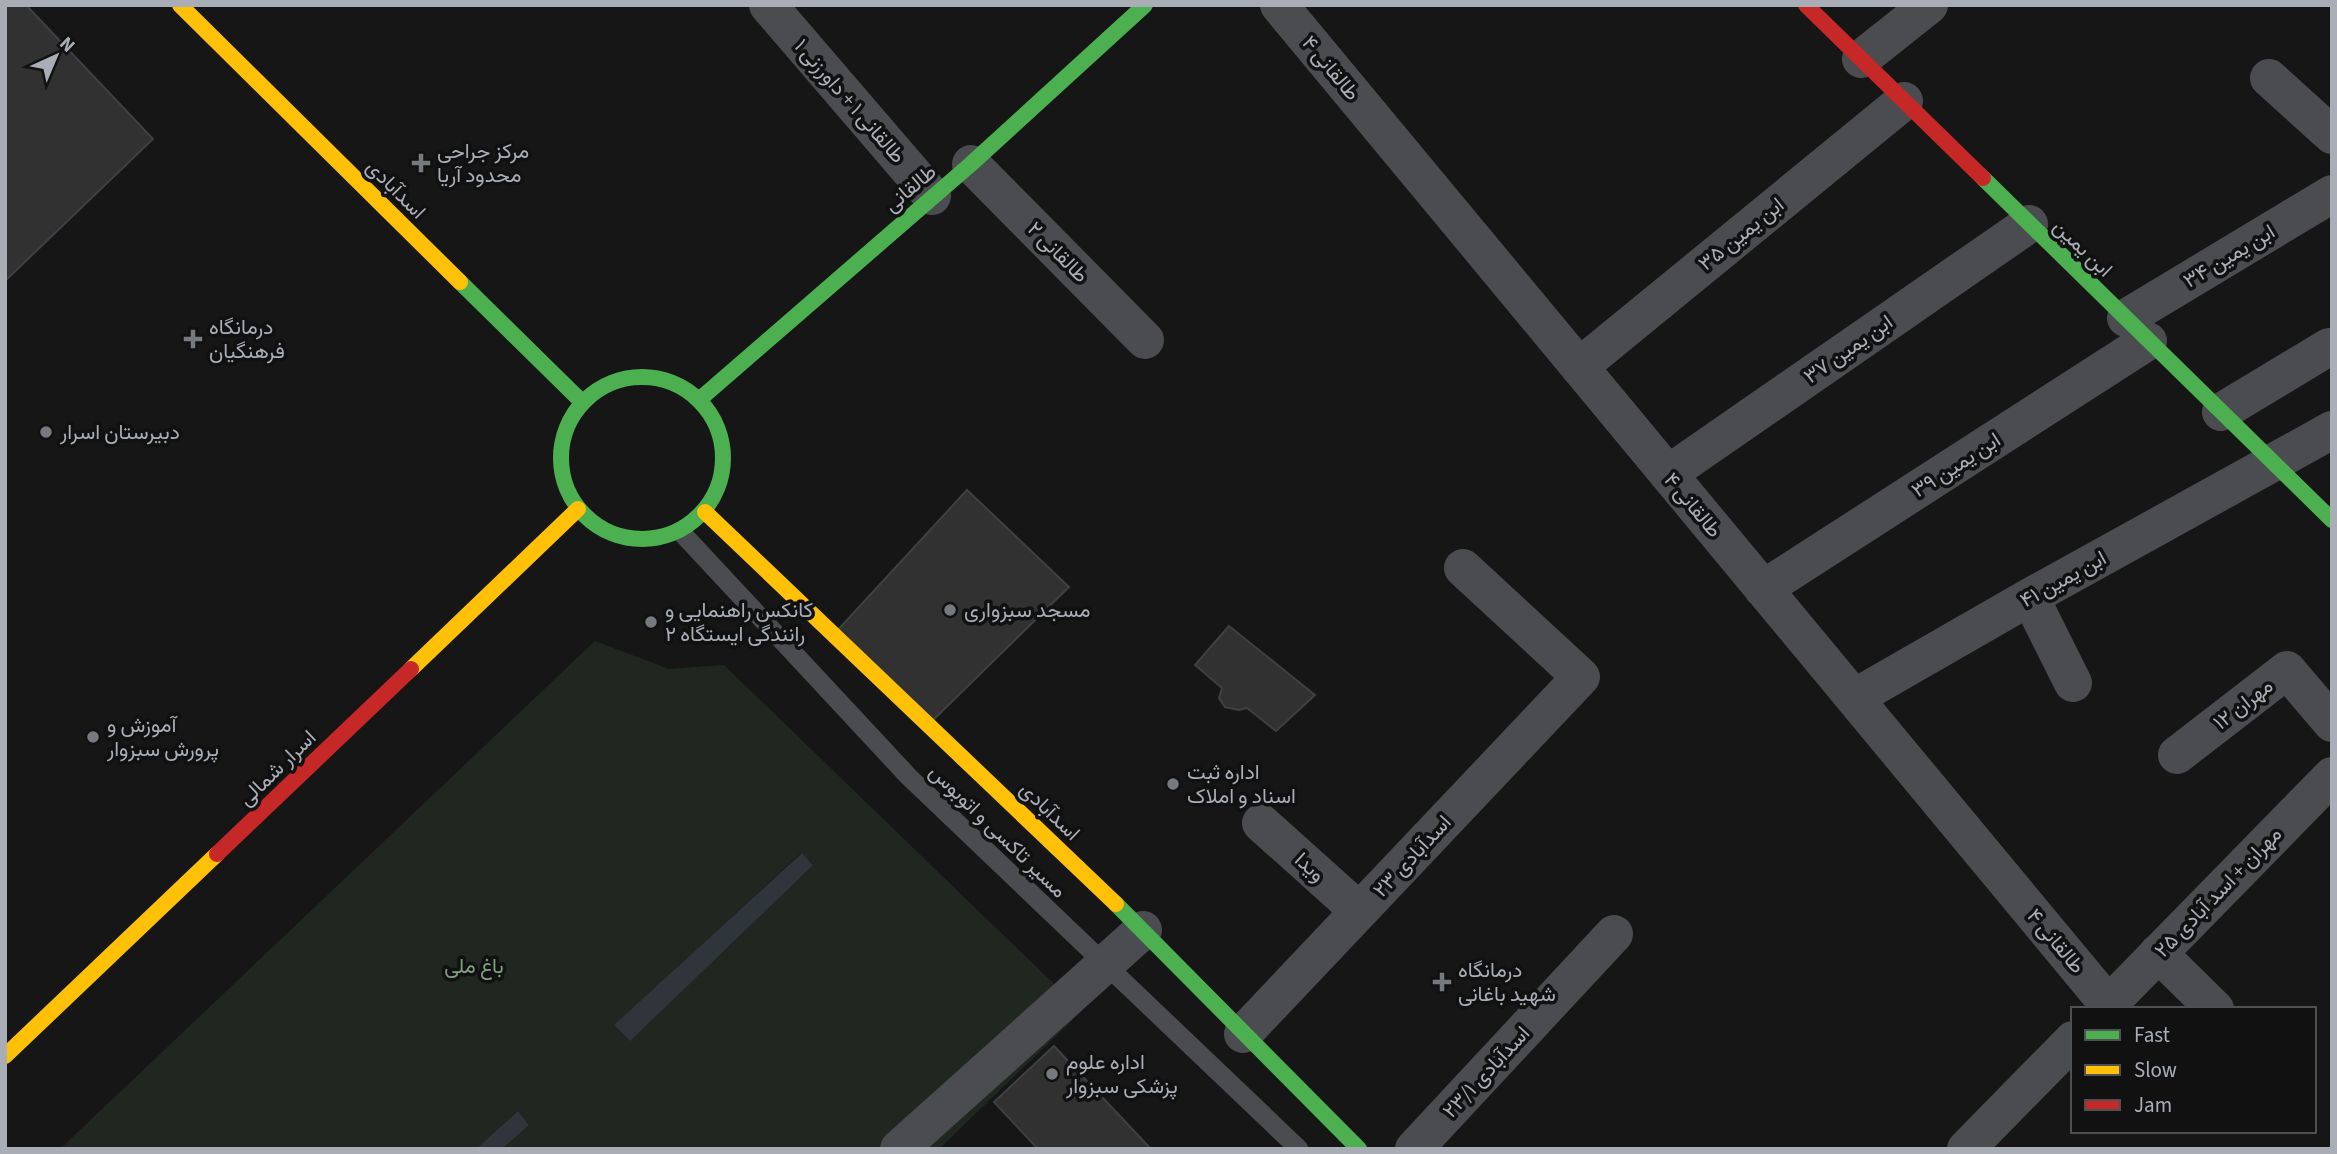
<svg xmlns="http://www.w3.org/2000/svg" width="2337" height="1154" font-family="'Source Sans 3',Vazirmatn,sans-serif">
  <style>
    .green { fill: #202721; fill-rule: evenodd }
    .water { fill: #2e363b }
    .building { fill: #313132; stroke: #3f4043; stroke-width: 2 }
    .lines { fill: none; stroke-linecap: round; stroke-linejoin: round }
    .lane { stroke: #4b4c4f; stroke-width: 19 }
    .street { stroke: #4b4c4f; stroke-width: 38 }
    .fast { stroke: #4caf50; stroke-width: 16 }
    .slow { stroke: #ffc107; stroke-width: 16 }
    .jam { stroke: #c62828; stroke-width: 16 }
    .poi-dot { fill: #76797e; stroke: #111112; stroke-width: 2.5 }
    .labels { text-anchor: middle; stroke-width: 7; stroke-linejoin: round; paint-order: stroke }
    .street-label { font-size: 21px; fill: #a9aeb6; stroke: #111112 }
    .poi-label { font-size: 21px; fill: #a9aeb6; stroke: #111112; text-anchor: start }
    .park-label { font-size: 21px; fill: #829f82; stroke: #111112 }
  </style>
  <rect width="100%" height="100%" fill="#161617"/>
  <path class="green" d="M595,641L669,669L724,665L1082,1011L939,1149H502L529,1125L518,1111L476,1149H60ZM801,853L813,864L629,1040L615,1025Z"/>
  <path class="water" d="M802,853L813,865L630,1041L614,1025Z
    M518,1111L529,1125L502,1149H476Z"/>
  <path class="building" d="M5,5H26L153,139L5,281Z
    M967,490L1069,587L924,729L834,634Z
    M1229,626L1315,695L1276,731L1247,708L1239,710L1225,707L1219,698L1222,688L1195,665Z
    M1054,1046L1151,1149H1038L994,1102Z"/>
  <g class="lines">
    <path class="lane" d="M680,531L909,777L1299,1149"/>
    <path class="street" d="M768,5L932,196
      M1279,5L2108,1004
      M1861,59L1929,5
      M2269,78L2332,135
      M971,164L1145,340
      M2126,318L2332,194
      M1579,367L1904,101
      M2221,412L2329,347
      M1668,474L2029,224
      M1763,589L2148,341
      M2030,597L2073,683
      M1854,698L2030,597L2332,430
      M2177,755L2287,670L2332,723
      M1261,823L1359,911
      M2158,953L2215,1009
      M2104,1009L2332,776
      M1243,1034L1581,677L1463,568
      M899,1149L1143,930
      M1414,1149L1614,934
      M1966,1149L2073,1040"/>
    <path class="fast" d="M1983,178L2332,520
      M460,282L582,402
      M561 458a81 81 0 1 1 162 0a81 81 0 1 1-162 0Z
      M700,399L971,164L1145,5
      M1116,904L1359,1149"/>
    <path class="slow" d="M180,5L460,282
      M705,512L1116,904
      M411,669L578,509
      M5,1056L217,854"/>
    <path class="jam" d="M1806,5L1983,178
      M217,854L411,669"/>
  </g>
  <g class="poi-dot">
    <path d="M417.5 152.5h7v7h7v7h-7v7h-7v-7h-7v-7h7z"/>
    <path d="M189.5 328.5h7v7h7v7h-7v7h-7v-7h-7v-7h7z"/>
    <circle cx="46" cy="432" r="7"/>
    <circle cx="950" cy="610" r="7"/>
    <circle cx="651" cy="622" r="7"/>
    <circle cx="93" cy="737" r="7"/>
    <circle cx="1173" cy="784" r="7"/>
    <path d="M1438.5 971.5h7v7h7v7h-7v7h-7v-7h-7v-7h7z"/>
    <circle cx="1052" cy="1074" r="7"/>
  </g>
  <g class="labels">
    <g class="street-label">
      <text transform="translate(1331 68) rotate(50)" y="7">طالقانی ۴</text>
      <text transform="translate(850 101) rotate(49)" y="7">طالقانی ۱ + داورزنی ۱</text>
      <text transform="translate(910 188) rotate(-40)" y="7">طالقانی</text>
      <text transform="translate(396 189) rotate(45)" y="7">اسدآبادی</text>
      <text transform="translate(1741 234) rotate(-39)" y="7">ابن یمین ۳۵</text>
      <text transform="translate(2083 248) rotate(44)" y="7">ابن یمین</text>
      <text transform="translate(1058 252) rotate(45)" y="7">طالقانی ۲</text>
      <text transform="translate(2229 256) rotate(-31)" y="7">ابن یمین ۳۴</text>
      <text transform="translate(1848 349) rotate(-35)" y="7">ابن یمین ۳۷</text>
      <text transform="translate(1956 465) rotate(-33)" y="7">ابن یمین ۳۹</text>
      <text transform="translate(1693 505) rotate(50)" y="7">طالقانی ۴</text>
      <text transform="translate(2063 579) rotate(-29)" y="7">ابن یمین ۴۱</text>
      <text transform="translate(2243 704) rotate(-38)" y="7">مهران ۱۲</text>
      <text transform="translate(277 768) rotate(-44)" y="7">اسرار شمالی</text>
      <text transform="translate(1050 811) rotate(44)" y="7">اسدآبادی</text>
      <text transform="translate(998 831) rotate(44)" y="7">مسیر تاکسی و اتوبوس</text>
      <text transform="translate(1412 856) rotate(-47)" y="7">اسدآبادی ۲۳</text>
      <text transform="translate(1310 867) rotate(42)" y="7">ویدا</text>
      <text transform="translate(2218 892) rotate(-46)" y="7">مهران + اسد آبادی ۲۵</text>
      <text transform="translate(2056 941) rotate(50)" y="7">طالقانی ۴</text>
      <text transform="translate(1486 1072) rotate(-47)" y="7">اسدآبادی ۲۳/۱</text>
    </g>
    <g class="poi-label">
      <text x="437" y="158">مرکز جراحی<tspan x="437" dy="24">محدود آریا</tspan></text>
      <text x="209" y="334">درمانگاه<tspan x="209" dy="24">فرهنگیان</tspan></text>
      <text x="60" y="439">دبیرستان اسرار</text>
      <text x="665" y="617">کانکس راهنمایی و<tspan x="665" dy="24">رانندگی ایستگاه ۲</tspan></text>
      <text x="964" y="617">مسجد سبزواری</text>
      <text x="107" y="732">آموزش و<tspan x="107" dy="24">پرورش سبزوار</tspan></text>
      <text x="1187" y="779">اداره ثبت<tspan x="1187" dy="24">اسناد و املاک</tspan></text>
      <text x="1458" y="977">درمانگاه<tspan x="1458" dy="24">شهید باغانی</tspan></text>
      <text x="1066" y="1069">اداره علوم<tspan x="1066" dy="24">پزشکی سبزوار</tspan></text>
    </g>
    <g class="park-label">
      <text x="474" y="973">باغ ملی</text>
    </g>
  </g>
  <rect width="2337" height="1154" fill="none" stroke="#a9aeb6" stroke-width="14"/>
  <rect x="2071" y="1007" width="245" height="126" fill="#111112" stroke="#4e5054" stroke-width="2"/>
  <rect x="2085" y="1030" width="35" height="10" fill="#4caf50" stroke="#4e5054" stroke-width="2"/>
  <text x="2134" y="1042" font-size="21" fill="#a9aeb6">Fast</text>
  <rect x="2085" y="1065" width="35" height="10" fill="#ffc107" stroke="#4e5054" stroke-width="2"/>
  <text x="2134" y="1077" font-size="21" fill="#a9aeb6">Slow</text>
  <rect x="2085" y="1100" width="35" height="10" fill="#c62828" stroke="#4e5054" stroke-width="2"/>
  <text x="2134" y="1112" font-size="21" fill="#a9aeb6">Jam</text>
  <g transform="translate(56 56) rotate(44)" stroke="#111112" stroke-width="5" paint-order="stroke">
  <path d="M0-5L12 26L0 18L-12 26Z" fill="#a9aeb6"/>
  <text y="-10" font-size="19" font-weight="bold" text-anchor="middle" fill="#a9aeb6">N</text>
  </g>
</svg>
